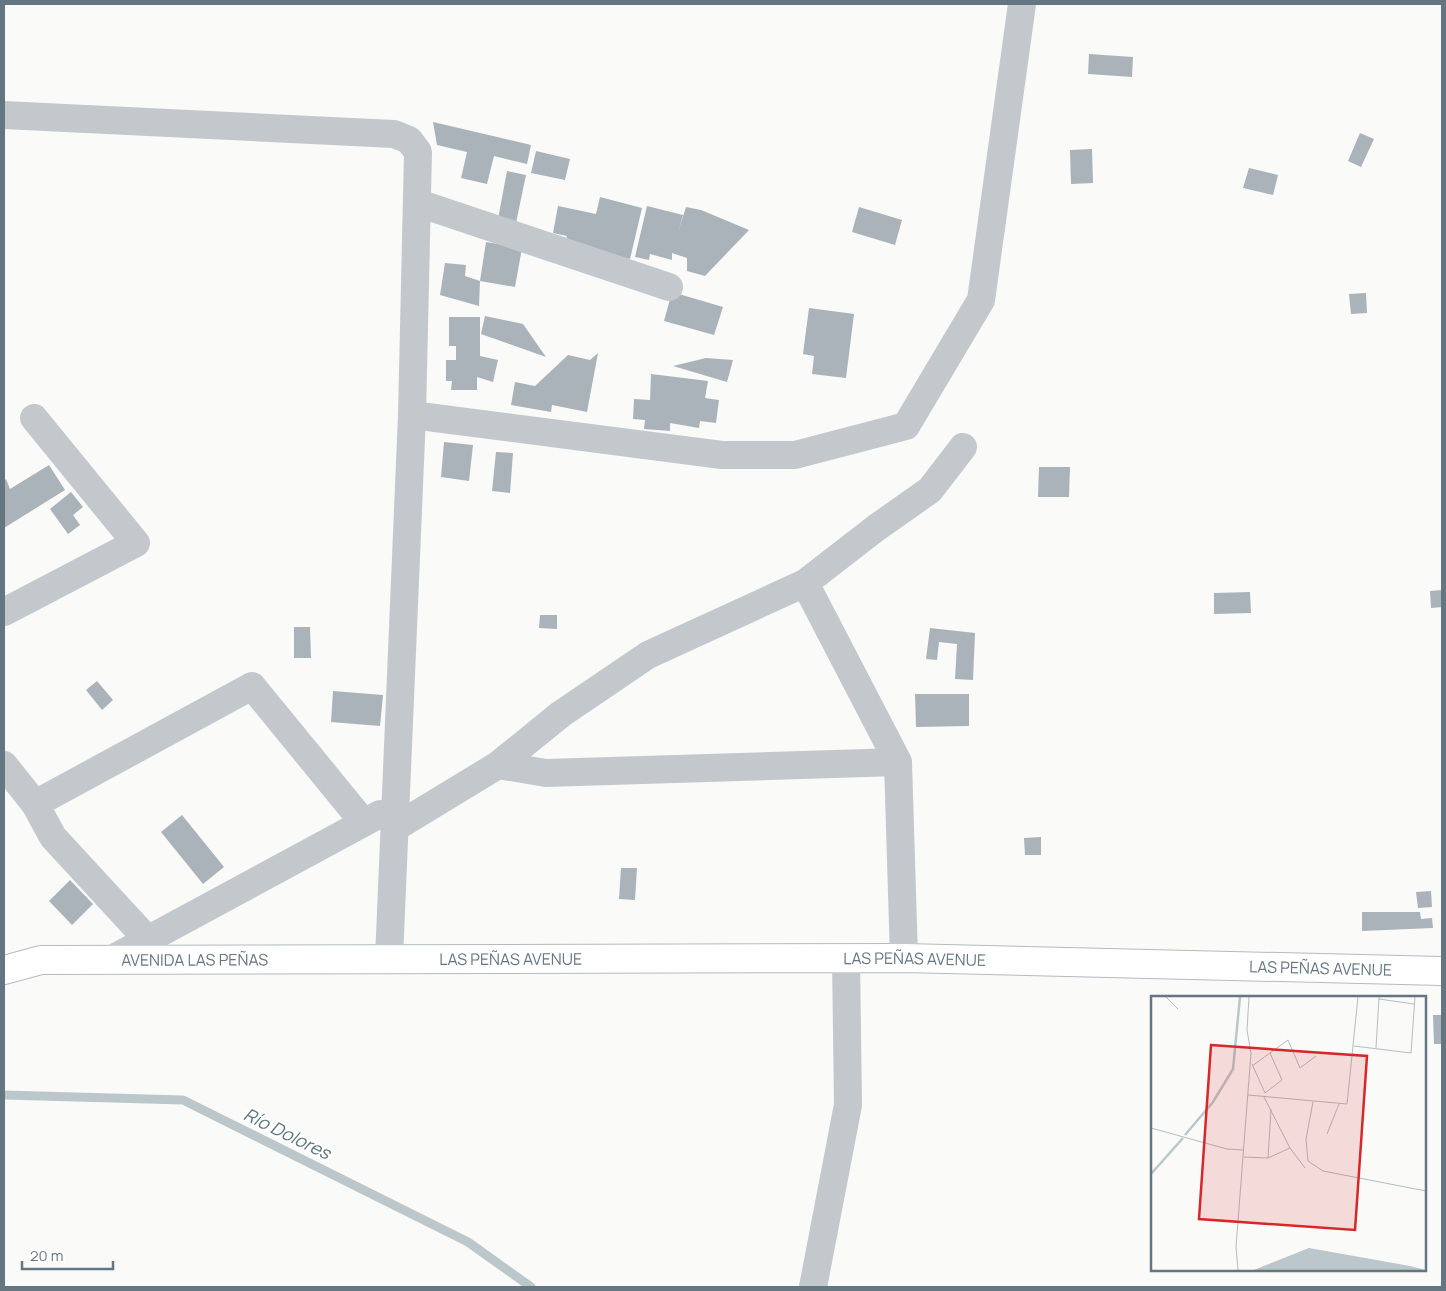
<svg xmlns="http://www.w3.org/2000/svg" width="1446" height="1291" font-family="Manrope,sans-serif">
  <style>
    .lines { fill: none; stroke-linecap: round; stroke-linejoin: round }
    .stream { stroke: #bbc7cb; stroke-width: 9 }
    .building { fill: #aab3b9 }
    .major-casing { stroke: #b5babe; stroke-width: 30 }
    .minor { stroke: #c3c8cc; stroke-width: 28 }
    .major { stroke: #fff; stroke-width: 28 }
    .labels { text-anchor: middle; stroke-width: 5; stroke-linejoin: round; paint-order: stroke }
    .street-label { font-size: 16px; fill: #657683; stroke: #fff }
    .water-label { font-size: 18px; font-style: italic; fill: #60757c; stroke: #fff }
    .inset-river { fill: none; stroke: #bbc7cb; stroke-width: 2.5 }
    .inset-road { fill: none; stroke: #b5bdc2; stroke-width: 1 }
    .view { fill: #d62828; fill-opacity: 0.15; stroke: #d62828; stroke-width: 2.5 }
    .inset-edge { fill: none; stroke: #657683; stroke-width: 2.5 }
  </style>
  <rect width="100%" height="100%" fill="#fafaf8"/>
  <g class="lines">
    <path class="stream" d="M4,1095L183,1100L468,1242L531,1287"/>
  </g>
  <path class="building" d="M1089,54L1133,57L1132,77L1088,74Z
    M433,122L531,145L527,164L494,156L487,184L461,178L467,152L437,145Z
    M1360,133L1374,139L1361,167L1348,161Z
    M1092,149L1093,183L1071,184L1070,150Z
    M536,151L570,159L565,180L531,173Z
    M1249,168L1278,175L1273,195L1243,188Z
    M507,171L526,175L516,223L498,219Z
    M600,197L642,208L630,259L565,243L567,236L553,233L558,206L596,214Z
    M647,206L683,215L678,232L686,207L701,210L749,230L705,276L687,271V258L672,253V260L650,254L649,260L635,257Z
    M859,207L902,220L895,245L852,232Z
    M486,242L522,248L515,287L480,281L479,306L440,295L445,263L466,265L465,276L480,281Z
    M672,292L723,307L714,335L664,321Z
    M1366,293L1367,313L1351,314L1349,294Z
    M809,308L854,314L846,378L812,374L814,356L803,354Z
    M485,316L523,324L546,357L481,334Z
    M449,317H480V356L498,360L493,382L477,377V390H451L452,381H446V360H456V346H449Z
    M598,353L587,412L552,405L551,412L511,405L515,382L535,386L568,355L590,360Z
    M706,358L733,360L727,382L673,366Z
    M651,374L708,381L705,398L719,400L716,423L700,421L699,428L670,423V431L644,429L645,420L633,419L634,399L650,400Z
    M444,442L473,445L469,481L441,477Z
    M496,452L513,453L510,493L492,491Z
    M49,465L65,490L4,528V481L6,479L10,489Z
    M1039,467H1070L1069,497H1038Z
    M71,492L83,507L73,515L80,525L68,534L50,509Z
    M1442,590V607L1431,608L1430,591Z
    M1250,592L1251,613L1214,614V593Z
    M540,615H557V629L539,628Z
    M294,627H310L311,658H294Z
    M930,628L975,633L973,680L955,679L957,644L939,642L937,660L926,659Z
    M97,681L113,700L102,710L86,690Z
    M333,691L383,695L380,726L331,722Z
    M915,694H969V726L916,727Z
    M182,815L224,867L203,884L161,832Z
    M1041,837V855H1025L1024,838Z
    M621,868H637L635,900L619,899Z
    M70,880L93,904L72,925L49,901Z
    M1431,891L1432,907L1418,908L1416,892Z
    M1362,912H1420L1421,919L1432,918L1433,928L1362,931Z
    M1433,1015H1442V1044H1434Z"/>
  <g class="lines">
    <defs>
      <g id="major">
        <path id="s1" d="M4,970L41,960L904,958L1442,971"/>
      </g>
    </defs>
    <use href="#major" class="major-casing"/>
    <path class="minor" d="M4,115L394,134L409,140L418,152L412,415L389,959
      M418,203L669,287
      M412,415L722,455H795L906,426L981,300L1022,4
      M805,583L898,762L904,958
      M4,612L136,543L34,418
      M4,765L35,804L53,837L148,940
      M498,765L546,773L898,762
      M35,804L252,686L364,823
      M396,827L498,765L561,714L648,655L805,583L876,528L930,490L963,447
      M110,960L380,814
      M813,1287L848,1105L846,958"/>
    <use href="#major" class="major"/>
  </g>
  <g class="labels">
    <g class="street-label">
      <text dy="6" stroke="none"><textPath href="#s1" startOffset="508">LAS PEÑAS AVENUE</textPath></text>
      <text dy="6" stroke="none"><textPath href="#s1" startOffset="912">LAS PEÑAS AVENUE</textPath></text>
      <text dy="6" stroke="none"><textPath href="#s1" startOffset="192">AVENIDA LAS PEÑAS</textPath></text>
      <text dy="6" stroke="none"><textPath href="#s1" startOffset="1318">LAS PEÑAS AVENUE</textPath></text>
    </g>
    <g class="water-label">
      <text transform="translate(287 1134) rotate(26)" y="6">Río Dolores</text>
    </g>
  </g>
  <g transform="translate(1151 996)">
    <rect width="275" height="275" fill="#fafaf8"/>
    <path d="M158,252L259,270L275,274H103Z" fill="#bbc7cb"/>
    <path class="inset-river" d="M34,139L62,106L82,73L89,1M0,178L32,142"/>
    <path class="inset-road" d="M15,1L27,13M228,3L263,8M203,50L260,57L264,1M225,52L228,1M101,68L114,97M101,70L137,44L149,72L165,60M114,97L131,84L119,57M97,99L196,108L207,1M113,101L139,152L154,172M162,106L155,143L157,165L172,175L275,195M0,132L76,153L93,154M176,138L188,108M93,161L117,162L139,152M117,162L120,113M87,274L85,251L100,57L96,34L98,1"/>
    <path class="view" d="M60,49L216,60L204,234L48,223Z"/>
    <rect width="275" height="275" class="inset-edge"/>
  </g>
  <rect width="1446" height="1291" fill="none" stroke="#657683" stroke-width="10"/>
  <path d="M22 1261v8h91v-8" fill="none" stroke="#657683" stroke-width="2.5"/>
  <text x="30" y="1261" font-size="15" fill="#657683" stroke="#ffffff" stroke-width="4" paint-order="stroke">20 m</text>
</svg>
